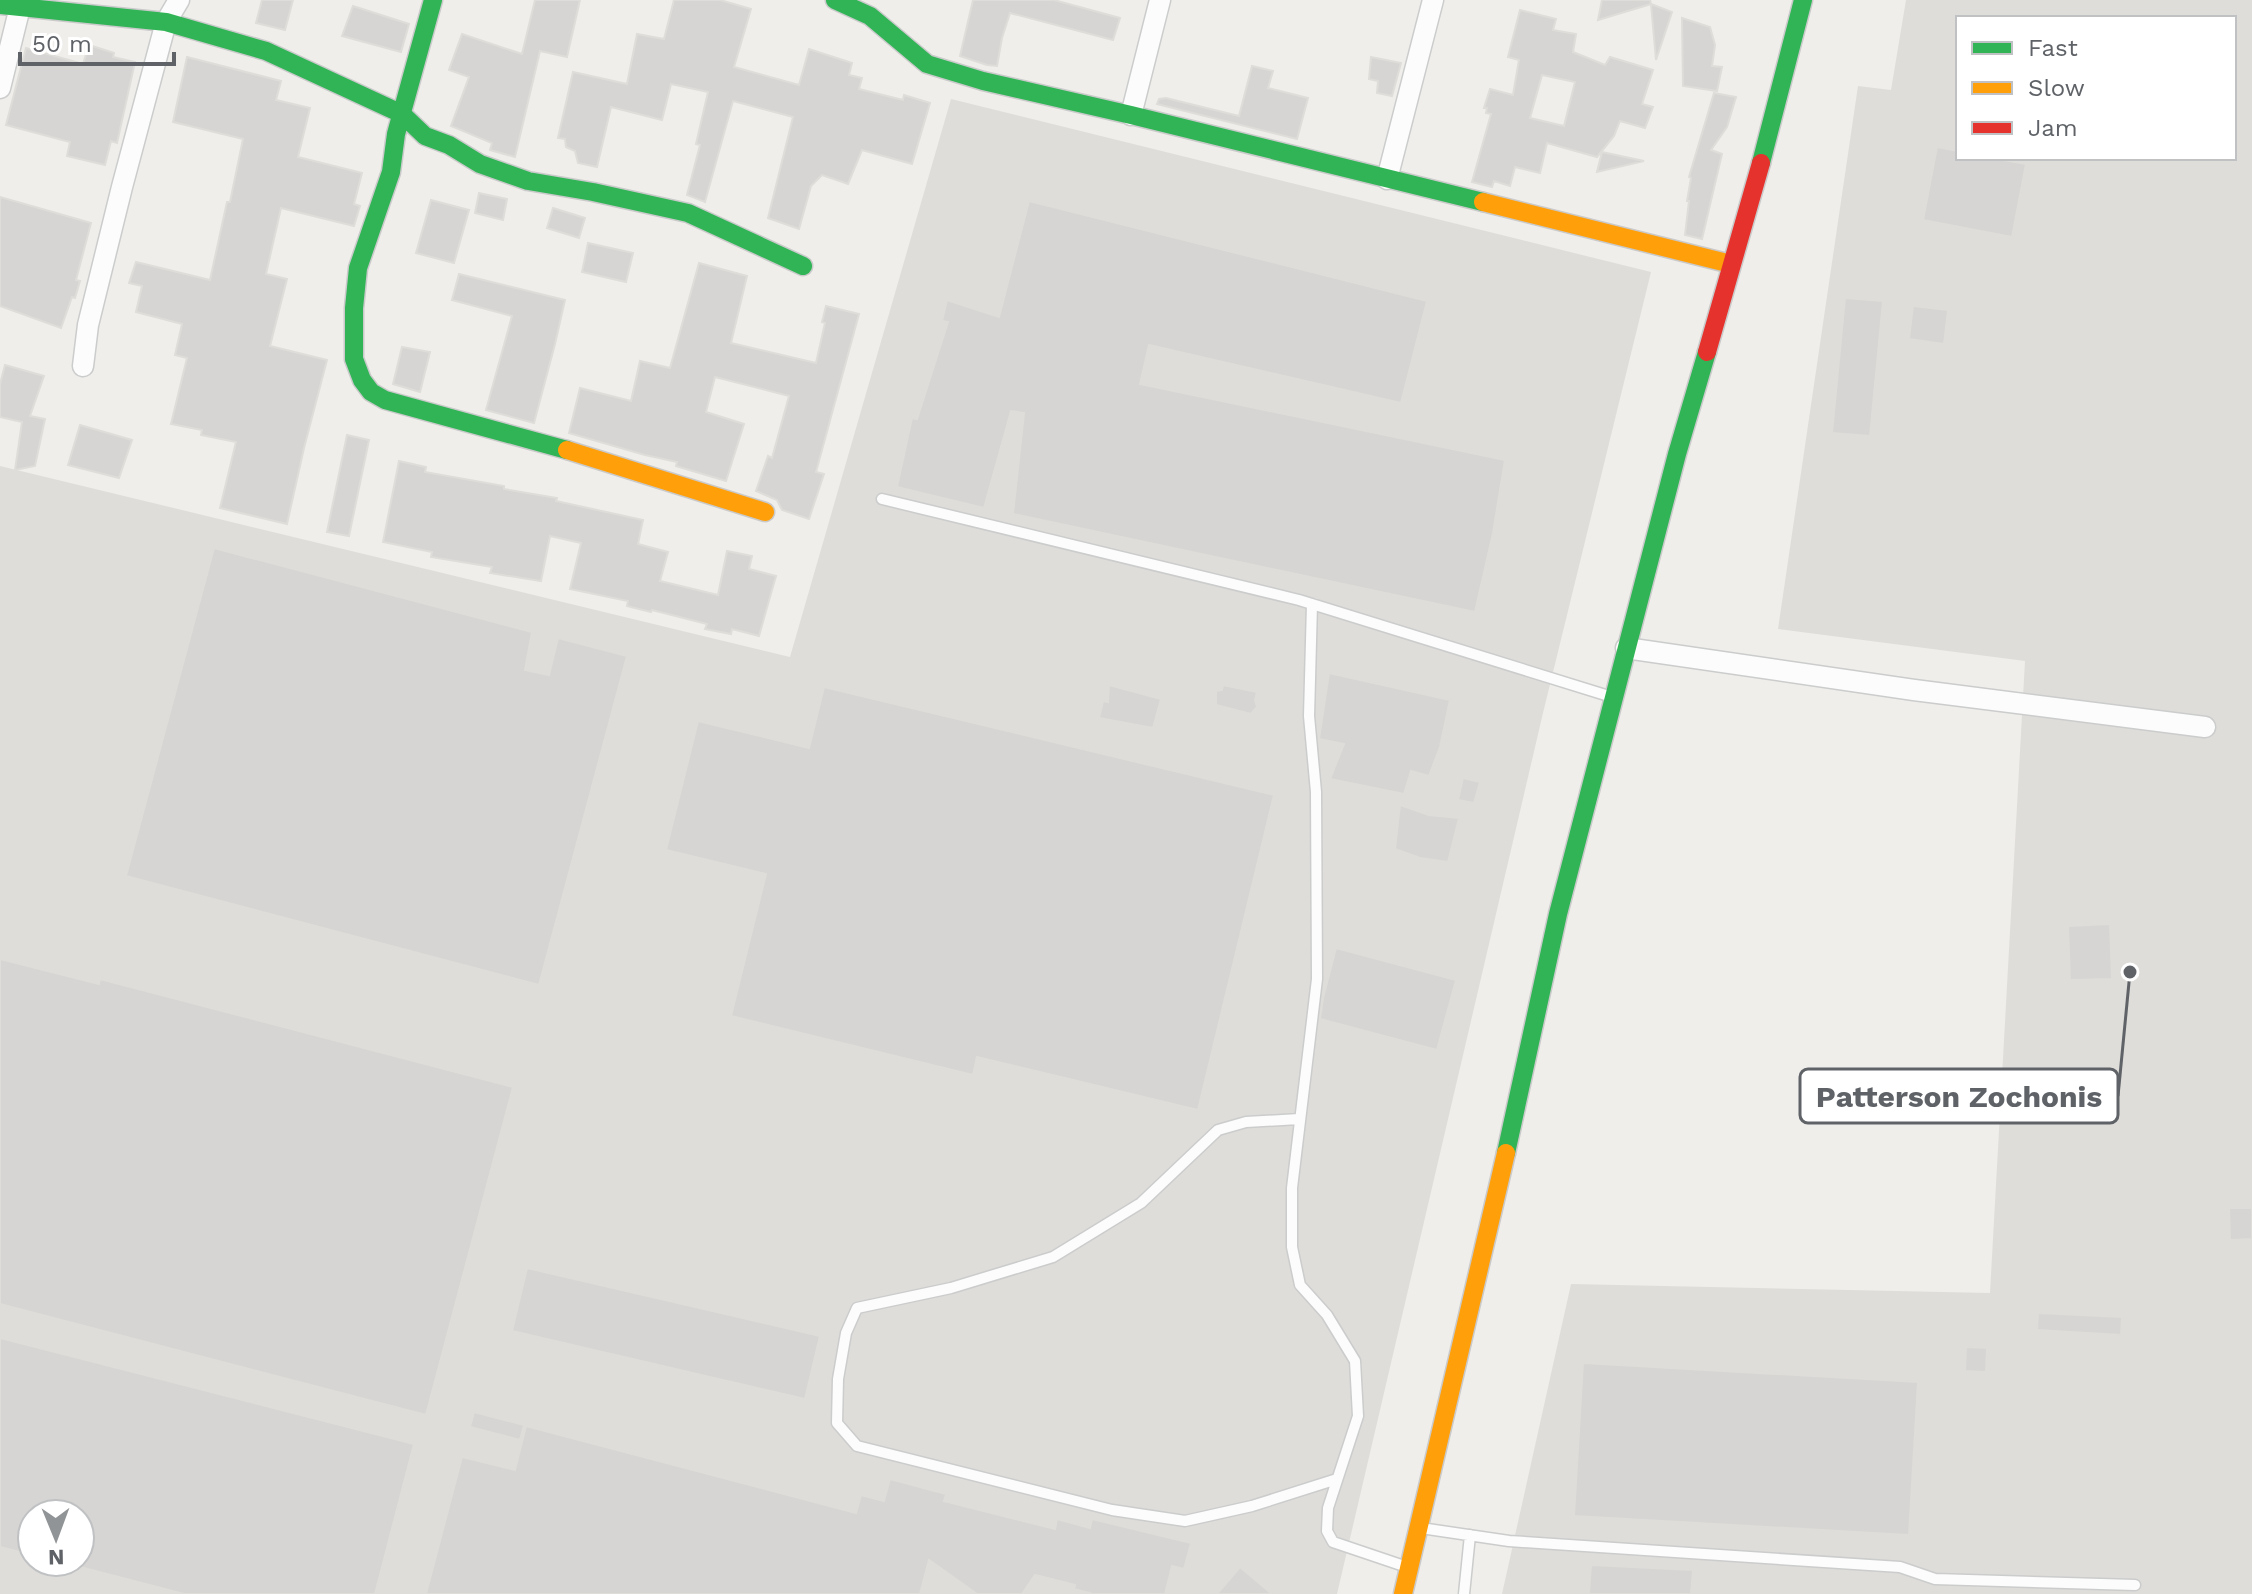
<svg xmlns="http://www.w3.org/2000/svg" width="2252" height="1594" font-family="'Work Sans',sans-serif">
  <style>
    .industrial { fill: #dfddda; fill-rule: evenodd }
    .building { fill: #d6d5d3; stroke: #deddd9; stroke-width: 2; fill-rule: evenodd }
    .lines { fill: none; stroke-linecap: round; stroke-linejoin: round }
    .lane-casing { stroke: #cbcccc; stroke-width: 13 }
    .street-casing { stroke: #cbcccc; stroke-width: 23 }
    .fast-casing { stroke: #cacacb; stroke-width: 21 }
    .slow-casing { stroke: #cacacb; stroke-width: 21 }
    .jam-casing { stroke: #cacacb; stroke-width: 21 }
    .lane { stroke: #fdfcfc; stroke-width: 10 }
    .street { stroke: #fdfcfc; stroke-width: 20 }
    .fast { stroke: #30b455; stroke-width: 18 }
    .slow { stroke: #ff9f0a; stroke-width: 18 }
    .jam { stroke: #e5322d; stroke-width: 18 }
    .leader { fill: none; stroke: #5f6368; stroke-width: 3 }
    .callout-dot { fill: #5f6368; stroke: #fff; stroke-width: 3 }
    .callout { fill: #fff; stroke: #5f6368; stroke-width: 3 }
    .callout-label { font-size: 30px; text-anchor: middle; font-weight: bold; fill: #5f6368 }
  </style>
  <rect width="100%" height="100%" fill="#efeeea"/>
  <path class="industrial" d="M1906,0H2252V1594H1502L1571,1284L1990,1293L2025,661L1778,629L1858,86L1891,90ZM1958,18H2234V158H1958Z
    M951,99L1651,272L1543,713L1337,1594H0V466L790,657ZM32,1514H80V1562H32Z"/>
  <path class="building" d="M262,0H293L285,30L256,23Z
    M535,0H580L567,57L540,51L515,157L490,150L492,143L451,126L469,77L449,70L462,34L522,54Z
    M674,0H720L751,9L734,67L799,85L809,49L852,63L849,75L862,78L859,89L903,100L904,95L930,103L912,164L862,150L848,184L822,175L811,186L799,229L768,218L793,117L733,101L705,202L687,195L700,145L696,144L708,92L671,84L662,120L611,107L597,167L578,163L575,151L566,147L565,139L558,138L573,72L627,84L637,34L664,39Z
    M973,0H1054L1120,18L1113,40L1010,13L1002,38L997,66L987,65L960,56Z
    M1602,0H1650L1651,4L1598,20Z
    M1651,4L1672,12L1656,60Z
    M353,6L409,24L401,52L342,36Z
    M1520,10L1556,19L1553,30L1576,34L1573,52L1605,65L1610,57L1653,70L1642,104L1653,107L1645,128L1620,121L1614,136L1597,157L1547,143L1540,173L1515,167L1510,186L1494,181L1492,187L1472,182L1491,114L1486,113L1487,108H1484L1490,89L1513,95L1519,60L1508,57ZM1542,75L1575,82L1564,126L1530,118Z
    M1682,18L1710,27L1715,45L1712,66L1722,67L1717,91L1683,86Z
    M89,45L114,53L113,57L135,62L117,143L111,141L105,165L67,156L70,142L6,125L26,48L83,64Z
    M187,57L281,81L276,100L310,108L298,157L362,173L354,204L360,206L354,226L281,208L266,274L287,279L270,346L327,360L304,448L287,524L220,508L236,442L201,435L202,430L171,424L187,358L175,355L182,324L136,312L142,286L129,283L136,262L210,280L227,202H230L243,139L173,122Z
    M1371,57L1401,63L1392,96L1377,93L1378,81L1369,79Z
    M1252,66L1273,71L1268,88L1308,98L1297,139L1157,104L1159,99L1166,98L1239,116Z
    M1714,93L1736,97L1727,127L1711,150L1722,154L1702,239L1685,235L1689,201H1687L1691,178L1689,177Z
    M1937,147L1958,151V158H1993L2026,164L2012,237L1923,220Z
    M1602,152L1644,161L1597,172Z
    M479,193L507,199L503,220L475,213Z
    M0,197L91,223L76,280L80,281L75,298L72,297L61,328L0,306Z
    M431,200L469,210L454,263L416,253Z
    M1029,201L1427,301L1401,403L1149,345L1140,384L1505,460L1493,533L1475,612L1013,514L1024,413L1011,411L984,508L897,487L912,418L917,419L948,322L942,321L947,300L999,317Z
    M553,208L585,218L579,238L547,228Z
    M588,243L633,253L626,282L582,272Z
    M699,263L747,276L731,343L816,363L825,323L822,322L826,306L859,314L816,472L824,474L809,519L782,510L777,500L756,491L768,456L772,458L789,396L715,377L706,412L744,424L726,481L676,466L677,462L645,455L569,433L580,388L631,401L640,361L670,368Z
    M459,274L565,300L555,344L534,423L486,410L512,316L452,300Z
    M1845,298L1883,301L1870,436L1832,433Z
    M1913,306L1948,310L1944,344L1909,339Z
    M402,347L430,352L420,392L393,384Z
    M5,365L44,376L30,416L45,419L35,466L15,470L22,422L0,417V384Z
    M80,425L132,440L119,478L68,465Z
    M347,435L369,440L349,536L327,532Z
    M399,461L426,467L425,472L504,486V489L557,498L556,501L643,520L638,544L668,552L660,581L718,595L727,551L752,556L749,569L776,576L759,636L732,629L731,634L705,629L707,624L652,610L651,612L627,606L628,601L570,589L581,543L550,536L541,581L490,573L492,567L431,557L432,552L383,542Z
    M214,548L532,632L525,670L549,675L558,638L627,656L539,985L126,876Z
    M1329,673L1450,700L1440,747L1429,776L1411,771L1404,794L1330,779L1344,744L1319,739Z
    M1109,685L1161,699L1153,728L1099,718L1103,701L1108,702Z
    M1223,685L1257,692L1255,700L1257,707L1251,714L1216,705V691L1222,690Z
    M824,687L1274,795L1198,1110L977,1057L973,1075L731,1016L766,874L666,850L698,721L809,748Z
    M1463,778L1480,782L1474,803L1458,800Z
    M1400,805L1429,815L1459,818L1448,862L1420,858L1395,849Z
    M2110,924L2112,979L2070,980L2068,926Z
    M1336,948L1456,980L1437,1050L1320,1019L1323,998Z
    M0,959L99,984L100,979L513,1087L426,1415L0,1304Z
    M2229,1208H2252V1239L2230,1240Z
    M527,1268L820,1336L805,1399L512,1331Z
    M2038,1313L2122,1317L2121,1335L2037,1330Z
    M0,1338L414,1444L375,1594H184L80,1567V1514H32V1555L0,1547Z
    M1966,1347L1987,1348L1986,1372L1965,1371Z
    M1583,1363L1918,1382L1909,1535L1574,1516Z
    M474,1412L524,1425L520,1440L470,1427Z
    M526,1426L856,1513L861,1495L884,1501L890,1479L946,1494L944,1501L1055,1529L1057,1519L1090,1528L1092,1519L1191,1543L1184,1569L1172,1566L1165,1594H1093L1074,1589L1075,1585L1035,1575L1022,1594H977L929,1560L920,1594H426L462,1457L515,1470Z
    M1591,1565L1693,1570L1691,1594H1589Z
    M1240,1567L1272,1594H1217Z"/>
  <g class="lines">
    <defs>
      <path id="lane" d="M882,499L1299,600L1612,697
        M1312,604L1309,716L1316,792L1317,979L1292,1188V1247L1300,1285L1327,1315L1355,1361L1358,1416L1328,1508L1327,1531L1333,1542L1407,1567
        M1299,1119L1246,1122L1218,1130L1141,1203L1053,1257L951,1288L857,1308L846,1333L838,1379L837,1423L857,1446L1112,1510L1185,1521L1252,1506L1337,1479
        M1421,1528L1509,1541L1900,1567L1935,1579L2135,1585
        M1464,1594L1470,1535"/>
      <path id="street" d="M0,88L20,7
        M1131,115L1160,0
        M1387,179L1433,0
        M83,366L88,325L122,187L166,22L179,0
        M1626,648L1914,690L2205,727"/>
      <path id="fast" d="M433,0L396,134L391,172L358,268L354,308V359L362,380L371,392L385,400L567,450
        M835,0L870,16L927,64L983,81L1131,115L1483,202
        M0,5L166,22L266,51L402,114L425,136L449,145L480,164L528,181L593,192L688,213L803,266
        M1761,163L1803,0
        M1506,1153L1558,914L1677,454L1707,352"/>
      <path id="slow" d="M1483,202L1731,264
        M567,450L765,512
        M1403,1594L1506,1153"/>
      <path id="jam" d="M1707,352L1761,163"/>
    </defs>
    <use href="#lane" class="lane-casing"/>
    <use href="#street" class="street-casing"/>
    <use href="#fast" class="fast-casing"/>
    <use href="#slow" class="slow-casing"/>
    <use href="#jam" class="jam-casing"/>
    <use href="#lane" class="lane"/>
    <use href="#street" class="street"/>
    <use href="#fast" class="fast"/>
    <use href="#slow" class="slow"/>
    <use href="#jam" class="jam"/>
  </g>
  <path class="leader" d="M2130 972L2118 1096"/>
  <circle class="callout-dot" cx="2130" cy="972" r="8"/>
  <rect class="callout" x="1800" y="1069" width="318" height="54" rx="8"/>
  <g class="callout-label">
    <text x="1959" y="1107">Patterson Zochonis</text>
  </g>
  <rect x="1956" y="16" width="280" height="144" fill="#ffffff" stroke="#bfc1c3" stroke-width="2"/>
  <rect x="1972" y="42" width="40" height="12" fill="#30b455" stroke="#bfc1c3" stroke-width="2"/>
  <text x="2028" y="56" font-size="24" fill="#5f6368">Fast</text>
  <rect x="1972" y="82" width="40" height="12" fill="#ff9f0a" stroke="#bfc1c3" stroke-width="2"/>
  <text x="2028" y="96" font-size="24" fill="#5f6368">Slow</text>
  <rect x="1972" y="122" width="40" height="12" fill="#e5322d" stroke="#bfc1c3" stroke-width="2"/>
  <text x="2028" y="136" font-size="24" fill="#5f6368">Jam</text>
  <g transform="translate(56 1538) rotate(179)"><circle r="38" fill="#ffffff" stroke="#bfc1c3" stroke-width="2"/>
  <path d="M0-6L14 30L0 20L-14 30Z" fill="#919496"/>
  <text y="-12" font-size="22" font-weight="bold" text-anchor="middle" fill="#5f6368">N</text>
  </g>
  <path d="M20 52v12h154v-12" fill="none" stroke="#5f6368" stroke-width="4"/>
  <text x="32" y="52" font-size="24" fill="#5f6368" stroke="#ffffff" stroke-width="6" paint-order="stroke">50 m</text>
</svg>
